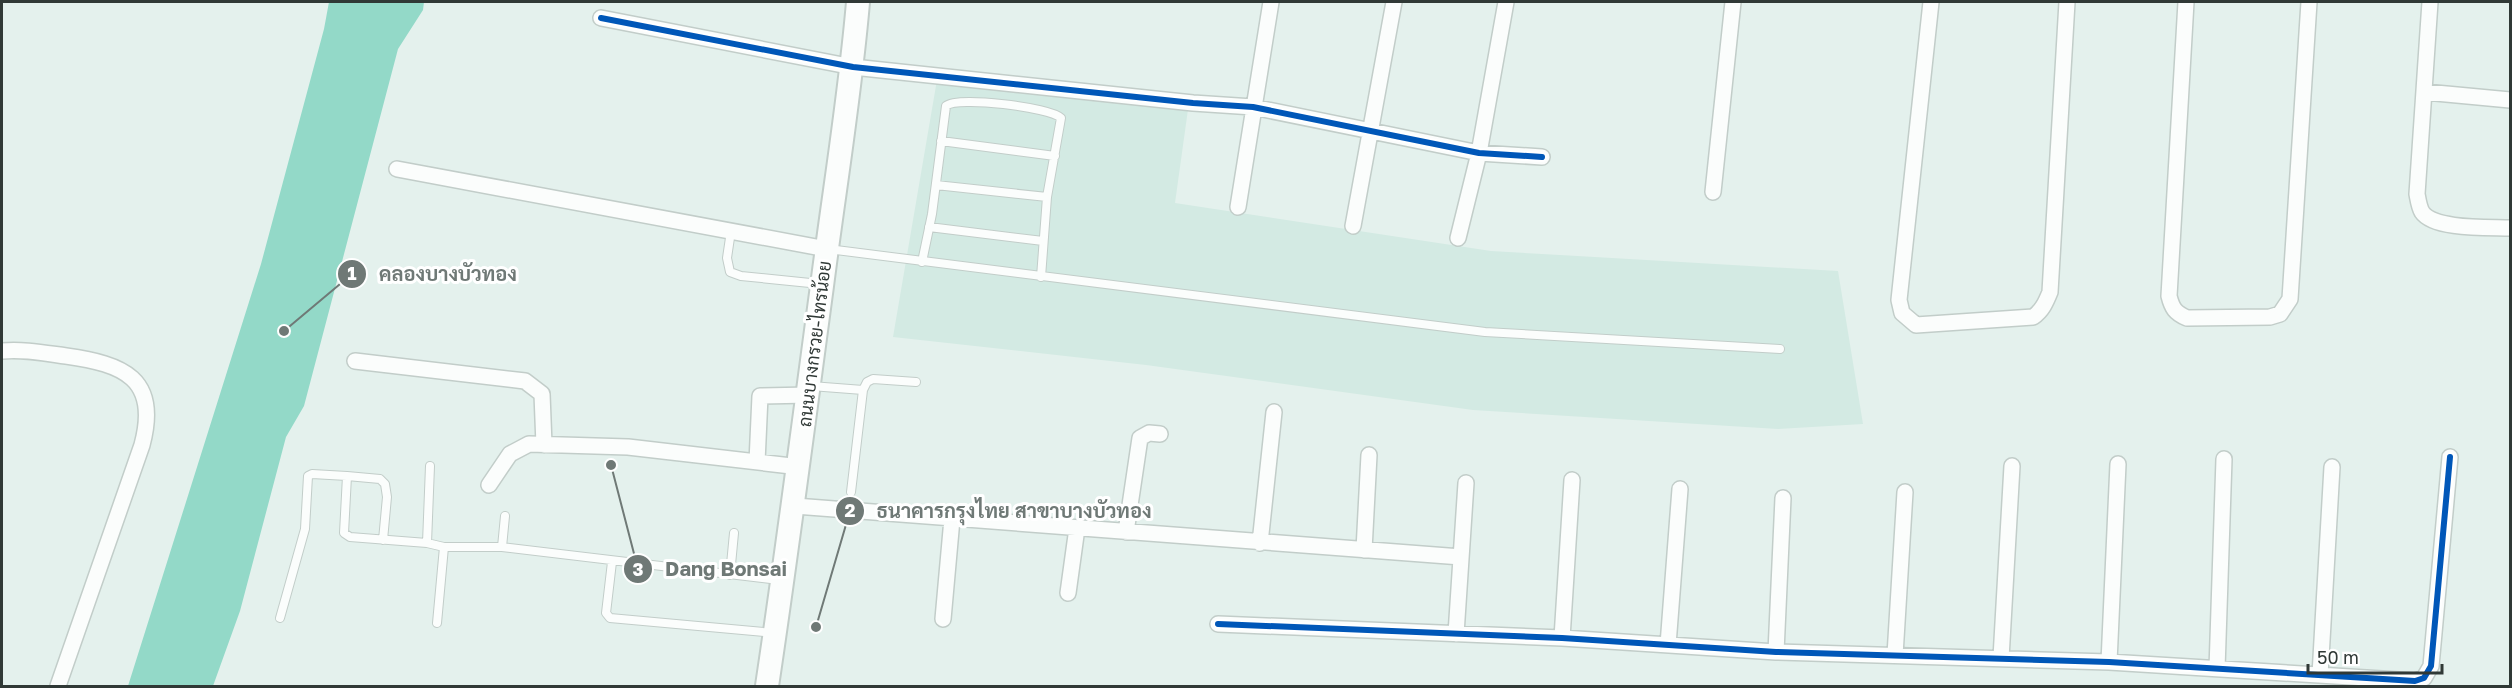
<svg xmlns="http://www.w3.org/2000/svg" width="2512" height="688" font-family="'Golos Text',Sarabun,sans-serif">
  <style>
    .built { fill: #d3eae3 }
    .water { fill: #93d9c8 }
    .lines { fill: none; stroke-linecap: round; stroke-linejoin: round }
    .lane-casing { stroke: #c2cdc9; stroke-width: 10 }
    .street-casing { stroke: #c2cdc9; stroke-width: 18 }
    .secondary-casing { stroke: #c2cdc9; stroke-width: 26 }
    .lane { stroke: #fbfdfc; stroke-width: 8 }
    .street { stroke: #fbfdfc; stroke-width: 15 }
    .secondary { stroke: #fbfdfc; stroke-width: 22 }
    .cycleway-casing { stroke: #fff; stroke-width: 10 }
    .cycleway { stroke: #0057b8; stroke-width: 6 }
    .labels { text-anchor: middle; stroke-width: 6; stroke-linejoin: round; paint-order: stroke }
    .street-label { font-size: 18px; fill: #303936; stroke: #fff }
    .leader { fill: none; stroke: #6f7976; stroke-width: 2 }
    .callout-dot { fill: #6f7976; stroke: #fff; stroke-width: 2 }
    .mark-label { font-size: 18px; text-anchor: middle; font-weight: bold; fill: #fff }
    .callout-label { font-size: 20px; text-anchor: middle; font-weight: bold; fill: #6f7976; stroke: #fff; stroke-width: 6; stroke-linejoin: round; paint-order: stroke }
  </style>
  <rect width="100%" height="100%" fill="#e4f1ed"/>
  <path class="built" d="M938,74L1190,95L1175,203L1491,251L1838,271L1863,424L1778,429L1473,410L1146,365L893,337Z"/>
  <path class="water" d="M329,2H424L423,10L398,49L304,406L286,437L240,611L213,686H128L261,264L324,29Z"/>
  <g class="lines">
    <defs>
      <path id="lane" d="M941,141L1055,156
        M936,185L1047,197
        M929,227L1043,241
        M731,231L727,258L730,272L741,276L820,284
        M828,249L1485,332L1780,349
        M922,262L932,214L946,106C957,96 1050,107 1061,118L1047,197L1041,277
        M811,386L863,390L867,382L873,379L916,382
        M347,476L380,479L385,484L387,497L383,540
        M851,492L863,390
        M427,543L430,466
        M502,547L505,516
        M612,562L606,613L610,618L774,633
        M730,575L734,533
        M280,618L305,529L308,476L312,474L347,476L344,533L350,537L427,543L444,547H502L779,580
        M437,623L444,547"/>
      <path id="street" d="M1931,2L1899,300L1902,313L1916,325L2033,317C2042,311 2046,302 2050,292L2067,2
        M2186,2L2169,296C2172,308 2175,313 2187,318L2270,317L2280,314L2290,299L2309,2
        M2430,2L2417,194C2418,199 2419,207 2422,212C2434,230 2490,227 2510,228
        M601,18L853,67L1193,103L1253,107L1479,153L1542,157
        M2425,92L2510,100
        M397,169L827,249
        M1713,192L1733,2
        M1238,207L1271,2
        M1353,226L1394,2
        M1458,238L1479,153L1506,2
        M2,351C23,349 44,353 66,356C123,364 160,378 142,445L58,686
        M355,361L525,381L542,394L544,445
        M757,462L760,396L809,395
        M489,485L510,454L529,444L628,447L800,467
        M795,506L1461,557
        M1126,532L1140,438L1149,433L1160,434
        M1260,543L1274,412
        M1364,550L1369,455
        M1068,593L1077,528
        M943,619L952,519
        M1218,624L1562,638L1776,652L2109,662L2415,681L2424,678L2431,666L2450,457
        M1456,634L1466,483
        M1562,638L1572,480
        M1668,645L1680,489
        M1776,652L1783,498
        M1895,655L1905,492
        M2001,658L2012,466
        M2109,662L2118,464
        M2217,669L2224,459
        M2320,675L2332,467"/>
      <path id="secondary" d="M767,686C787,553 804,419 822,286C834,191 850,97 858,2"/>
    </defs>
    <use href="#lane" class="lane-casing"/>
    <use href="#street" class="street-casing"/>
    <use href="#secondary" class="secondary-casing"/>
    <use href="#lane" class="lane"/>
    <use href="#street" class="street"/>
    <use href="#secondary" class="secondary"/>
    <defs>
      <path id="cycleway" d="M601,18L853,67L1193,103L1253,107L1479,153L1542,157
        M1218,624L1562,638L1776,652L2109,662L2415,681L2424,678L2431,666L2450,457"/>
    </defs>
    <use href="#cycleway" class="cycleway-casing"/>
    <use href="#cycleway" class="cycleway"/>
  </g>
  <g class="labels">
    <g class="street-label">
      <text transform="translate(815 344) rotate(-83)" y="6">ถนนบางกรวย-ไทรน้อย</text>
    </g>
  </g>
  <path class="leader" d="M284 331L352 274M816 627L850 511M611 465L638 569"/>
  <g class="callout-dot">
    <circle cx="284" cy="331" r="6"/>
    <circle cx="816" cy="627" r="6"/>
    <circle cx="611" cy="465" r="6"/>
    <circle cx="352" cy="274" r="15"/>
    <circle cx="850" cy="511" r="15"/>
    <circle cx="638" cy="569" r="15"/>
  </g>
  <g class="mark-label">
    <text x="352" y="280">1</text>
    <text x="850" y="517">2</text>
    <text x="638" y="576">3</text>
  </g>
  <g class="callout-label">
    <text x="448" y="281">คลองบางบัวทอง</text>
    <text x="1014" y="518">ธนาคารกรุงไทย สาขาบางบัวทอง</text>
    <text x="726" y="576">Dang Bonsai</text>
  </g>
  <rect width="2512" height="688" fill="none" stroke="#303936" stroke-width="6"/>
  <path d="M2308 664v9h134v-9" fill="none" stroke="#303936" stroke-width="3"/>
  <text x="2317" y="664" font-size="18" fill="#303936" stroke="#ffffff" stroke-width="4.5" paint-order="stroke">50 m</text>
</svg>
